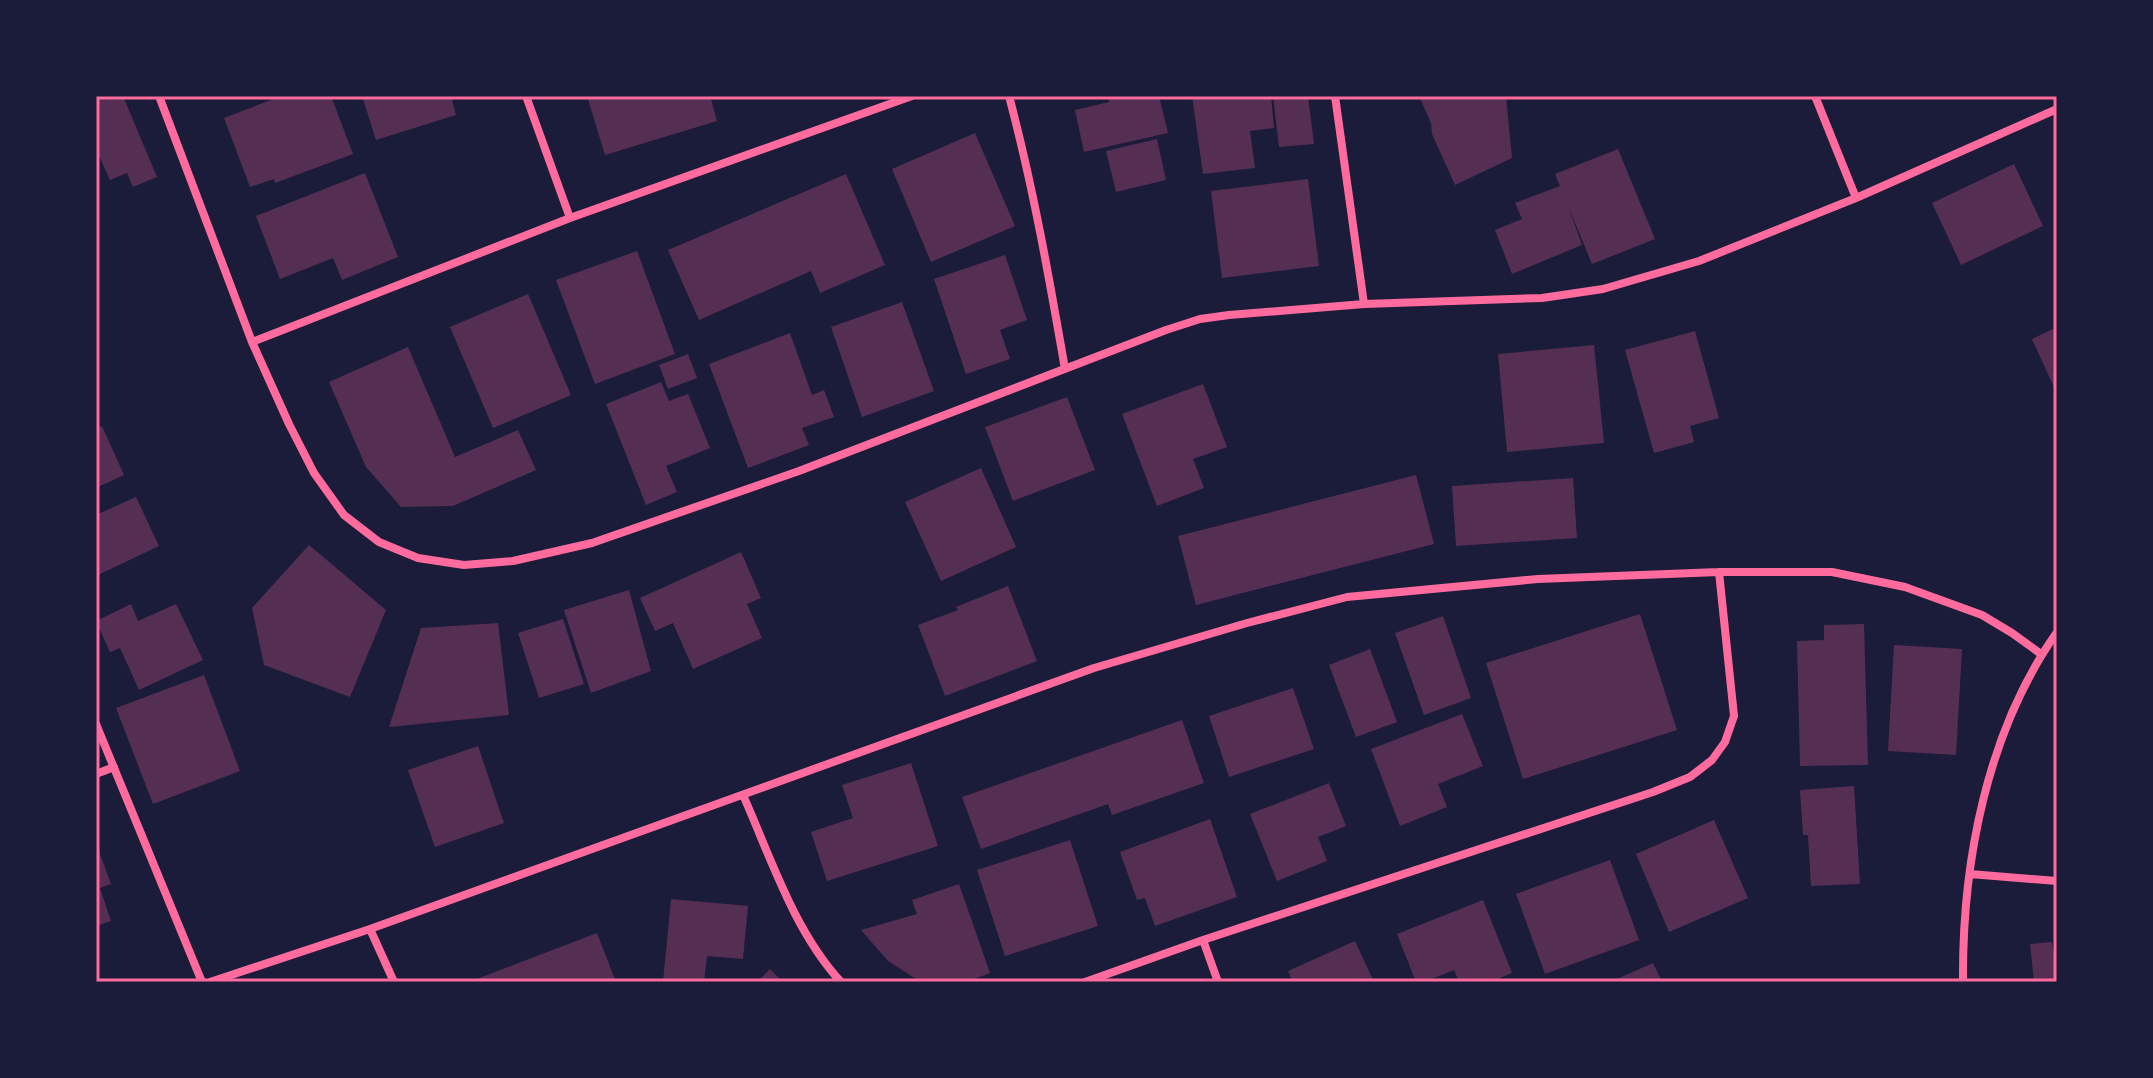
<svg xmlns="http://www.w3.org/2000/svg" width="2153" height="1078" font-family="Helvetica,sans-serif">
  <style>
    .building { fill: #542f53 }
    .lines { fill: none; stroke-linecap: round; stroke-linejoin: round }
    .minor { stroke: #ff6b9d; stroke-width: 8 }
    .neatline { fill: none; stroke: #ff6b9d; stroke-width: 3 }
  </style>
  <rect width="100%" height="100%" fill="#1b1b3a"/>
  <path class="building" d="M96,96H123L157,177L133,187L127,173L110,180L96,149Z
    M281,96H331L353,154L275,183L274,179L250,187L224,118Z
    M362,96H451L456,115L376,140Z
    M587,96H710L717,121L605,155Z
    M1108,96H1159L1168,133L1084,152L1075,110L1109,102Z
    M1192,96H1271L1274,128L1250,131L1255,168L1203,174Z
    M1273,96H1308L1314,144L1279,147Z
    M1419,96H1506L1512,158L1455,185L1432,134L1431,123Z
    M975,133L1015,226L931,262L892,169Z
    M1157,139L1166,180L1116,192L1106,151Z
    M1618,149L1655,239L1592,264L1569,208L1582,245L1512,274L1495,230L1522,219L1515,203L1560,186L1555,174Z
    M2014,164L2043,226L1961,265L1932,203Z
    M365,173L398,257L342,280L333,258L280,279L256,216Z
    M846,174L885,265L820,293L811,271L699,320L668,250Z
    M1308,179L1319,266L1222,278L1211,191Z
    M637,251L675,354L595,384L556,280Z
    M1005,255L1027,320L1000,330L1010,359L966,374L934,279Z
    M528,294L571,395L493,428L450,327Z
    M902,302L934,391L862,417L831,327Z
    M2057,327V394L2032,339Z
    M1695,331L1719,418L1690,426L1694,442L1654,453L1625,350Z
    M790,333L812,395L824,390L834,417L802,428L809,445L748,468L709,364Z
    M1594,345L1604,443L1507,452L1498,354Z
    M408,347L455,457L518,430L536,470L453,506L401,507L366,467L329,382Z
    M688,354L697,378L668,389L659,365Z
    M661,382L669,401L688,394L710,448L666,466L677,492L646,505L606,404Z
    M1203,384L1227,447L1193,459L1204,488L1157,506L1122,414Z
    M1067,397L1095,470L1013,501L985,427Z
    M102,426L124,475L96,488V428Z
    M981,468L1016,547L941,581L905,502Z
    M1416,475L1434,544L1196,605L1178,536Z
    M1573,478L1577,538L1456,546L1452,486Z
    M136,497L159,546L96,576V515Z
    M309,545L386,610L350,697L264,665L252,608Z
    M741,552L761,598L747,604L762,638L693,669L673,623L655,631L640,598Z
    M1008,586L1037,661L945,696L918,625L958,610L956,607Z
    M629,590L651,671L591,693L564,610Z
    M131,604L138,621L176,604L203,660L139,690L120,648L110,652L96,621Z
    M1640,614L1677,730L1523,779L1486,663Z
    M1443,616L1471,698L1424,715L1395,633Z
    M563,619L584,684L539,698L518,633Z
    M498,623L509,715L389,727L421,628Z
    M1864,624L1868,765L1800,766L1797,641L1824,640V625Z
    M1894,645L1962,649L1956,755L1888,751Z
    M1370,649L1397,722L1356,737L1329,665Z
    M204,675L240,771L153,804L116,708Z
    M1293,688L1314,749L1229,777L1209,716Z
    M1462,714L1483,766L1438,784L1447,807L1400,826L1371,749Z
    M1182,720L1204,783L1112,815L1108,804L981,849L962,797Z
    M478,746L504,823L435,847L408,770Z
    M911,763L938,846L827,881L811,832L853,818L842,785Z
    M1329,783L1346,826L1318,837L1327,861L1277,881L1250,814Z
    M1854,786L1860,884L1811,886L1808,835H1803L1800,790Z
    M1210,819L1237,897L1155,926L1145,898L1137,900L1120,852Z
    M1714,820L1748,898L1669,932L1636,854Z
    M1070,840L1098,926L1005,956L977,870Z
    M96,843L111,884L100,888L111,921L96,926Z
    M1610,860L1639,940L1545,974L1516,894Z
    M959,884L990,973L966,982H921L888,961L861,930L917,914L912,900Z
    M671,899L748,906L743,959L707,956L704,982H663Z
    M1483,900L1512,973L1490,982H1459L1454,970L1424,982H1416L1397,934Z
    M597,933L616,982H469Z
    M1355,941L1374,982H1293L1288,971Z
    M2052,942L2054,956H2057V982H2034L2030,944Z
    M1653,963L1662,982H1610Z
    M770,969L783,982H757Z"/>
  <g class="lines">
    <path class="minor" d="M159,96L252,342L289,424L314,473L344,515L379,542L418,558L464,565L513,561L592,543L799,471L1166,330L1200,319L1229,315L1364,304L1542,298L1603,289L1699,261L1856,198L2057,109
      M526,96L570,218
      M1009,96C1033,186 1049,277 1065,369
      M1335,96L1364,304
      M1815,96L1856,198
      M252,342L570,218L912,96
      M96,724L202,982
      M96,774L114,767
      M743,795C771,858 794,931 841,982
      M1970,874L2057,881
      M370,929L394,982
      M1203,940L1218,982
      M210,982L370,929L1094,668L1247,623L1347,597L1538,579L1719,572H1832L1905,587L1982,615L2012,633L2041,654
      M1085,982L1203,940L1653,792L1690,777L1712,760L1725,742L1734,716L1719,572
      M1963,982C1962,862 1987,731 2057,632"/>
  </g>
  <rect width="2153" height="1078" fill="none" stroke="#1b1b3a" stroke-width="196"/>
  <rect x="98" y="98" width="1957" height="882" class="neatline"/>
</svg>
